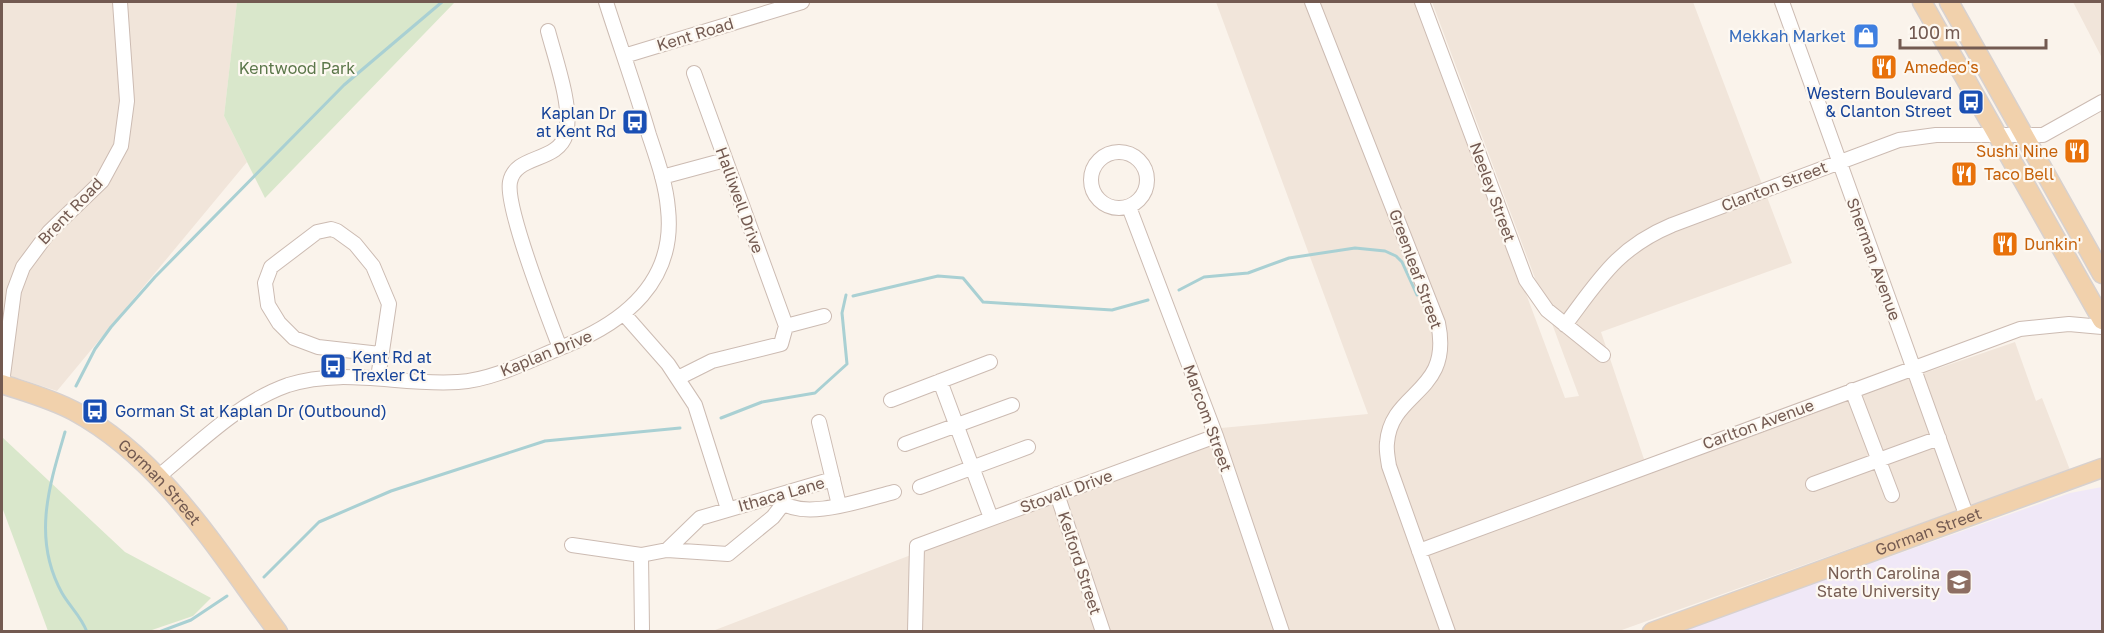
<svg xmlns="http://www.w3.org/2000/svg" width="2104" height="633" font-family="'Golos Text',sans-serif">
  <style>
    .residential { fill: #f1e5da }
    .education { fill: #f0e8f7 }
    .green { fill: #d9e7cb }
    .lines { fill: none; stroke-linecap: round; stroke-linejoin: round }
    .stream { stroke: #a9d0d3; stroke-width: 3 }
    .minor-casing { stroke: #ccbbb2; stroke-width: 16 }
    .major-casing { stroke: #d8d1ce; stroke-width: 21 }
    .minor { stroke: #fff; stroke-width: 14 }
    .major { stroke: #f1d1ac; stroke-width: 18 }
    .labels { text-anchor: middle; stroke-width: 4.5; stroke-linejoin: round; paint-order: stroke }
    .street-label { font-size: 16px; fill: #735a51; stroke: #fdf8f1 }
    .shop-label { font-size: 16px; fill: #366cbe; stroke: #fdf8f1; text-anchor: end }
    .food-label { font-size: 16px; fill: #c56008; stroke: #fdf8f1; text-anchor: start }
    .park-label { font-size: 16px; fill: #5b774a; stroke: #fdf8f1 }
    .transit-label { font-size: 16px; fill: #164399; stroke: #fdf8f1; text-anchor: end }
    .education-label { font-size: 16px; fill: #785e54; stroke: #fdf8f1; text-anchor: end }
  </style>
  <rect width="100%" height="100%" fill="#faf3eb"/>
  <path class="residential" d="M2,2L237,3L224,116L247,162L57,391L2,373Z
    M1216,2H1417L1565,398L1579,396L1432,2H1693L1792,263L1601,332L1647,468L2015,342L2036,401L2042,398L2070,470L1619,631H1288L1221,428L1368,414Z
    M2073,2H2102V58Z
    M1209,441L1275,632H710Z"/>
  <path class="education" d="M2102,487V631L1677,632L2070,493Z"/>
  <path class="green" d="M237,2H455L265,198L224,116Z
    M2,437L125,552L211,598L193,616L149,631H48L2,507Z"/>
  <g class="lines">
    <path class="stream" d="M1179,290L1204,277L1248,273L1289,258L1355,248L1385,251L1396,256L1402,262L1417,295
      M853,296L938,276L963,278L983,302L1112,310L1148,300
      M76,386L95,349L111,327L155,277L344,85L442,2
      M721,418L762,402L815,393L847,364L842,313L846,295
      M65,432C49,486 32,539 62,593C70,607 81,616 87,632
      M264,577L319,522L391,491L545,441L680,428
      M159,632L191,620L227,596"/>
    <defs>
      <path id="minor" d="M1312,2L1438,323C1453,394 1391,390 1387,443C1386,450 1388,459 1389,466L1448,632
        M1422,2L1526,280L1547,310L1603,355
        M1782,2L1967,517
        M548,31C555,58 573,108 566,134C558,163 515,154 510,182C505,207 549,319 560,348
        M624,56L802,2
        M694,73L786,326
        M1091 180a28 28 0 1 1 56 0a28 28 0 1 1-56 0Z
        M662,177L725,160
        M1129,207L1216,436L1282,632
        M624,314L668,364L695,405L728,509
        M1565,325C1599,280 1617,248 1672,225L1899,140L1936,135H2043L2102,102
        M378,378L389,304L373,266L355,244L337,231L331,229L317,232L271,267L265,283L268,305L279,323L294,338L318,347L380,354
        M678,378L712,361L781,344L786,326L824,316
        M940,381L991,518
        M2,383L14,291L23,267L49,232L102,181L121,146L127,101L120,2
        M1852,390L1892,495
        M891,400L990,362
        M819,422L839,505
        M905,444L1012,405
        M159,476C198,444 239,402 288,385C344,367 401,386 458,382C494,380 532,359 565,346C625,322 676,281 668,209C666,184 657,159 649,135C636,90 620,46 606,2
        M1813,484L1939,438
        M920,487L1028,447
        M1057,494L1103,632
        M778,499C800,523 866,499 894,492
        M572,545L641,555L667,550L728,554L773,517L783,504
        M667,550L700,518L833,479
        M1419,551L2020,329L2069,324L2102,327
        M641,555L642,629
        M915,632L917,546L1216,436"/>
      <g id="major">
        <path d="M1922,2L2102,320"/>
        <path d="M1949,2L2102,274"/>
        <path id="s1" d="M2,384C26,392 52,399 74,411C164,460 218,552 278,632"/>
        <path id="s2" d="M1652,632L2102,468"/>
      </g>
    </defs>
    <use href="#minor" class="minor-casing"/>
    <use href="#major" class="major-casing"/>
    <use href="#minor" class="minor"/>
    <use href="#major" class="major"/>
  </g>
  <defs>
    <symbol id="shop-square" viewBox="-11 -11 22 22"><rect x="-9" y="-9" width="18" height="18" rx="4" fill="#3f7fe0" stroke="#fdf8f1"/><path d="M-5-2.5h2.3a2.7 3.5 0 0 1 5.4 0H5L5.5 6h-11ZM-1.5-2.5h3a1.5 2.3 0 0 0-3 0Z" fill="#fff"/></symbol>
    <symbol id="restaurant-square" viewBox="-11 -11 22 22"><rect x="-9" y="-9" width="18" height="18" rx="4" fill="#e8710a" stroke="#fdf8f1"/><path d="M-5-6h1v4h1v-4h1v4h1v-4h1v5L-1.5 .5V6h-2V.5L-5-1ZM5-6V6H3V1.5H1.5Q1.5-4 5-6Z" fill="#fff"/></symbol>
    <symbol id="bus-square" viewBox="-11 -11 22 22"><rect x="-9" y="-9" width="18" height="18" rx="4" fill="#1a4fb4" stroke="#fdf8f1"/><path d="M-5-6H5V4H4V6H2V4H-2V6H-4V4H-5ZM-3.5-4V0h7V-4ZM-3.5 1.2v1.5H-2V1.2ZM2 1.2v1.5H3.5V1.2Z" fill="#fff"/></symbol>
    <symbol id="university-square" viewBox="-11 -11 22 22"><rect x="-9" y="-9" width="18" height="18" rx="4" fill="#8d6e63" stroke="#fdf8f1"/><path d="M0-5L7-2L0 1L-7-2ZM-4 1L0 2.5L4 1V4Q0 6-4 4Z" fill="#fff"/></symbol>
  </defs>
  <g fill-rule="evenodd">
    <use href="#shop-square" x="1851" y="21" width="30" height="30"/>
    <use href="#restaurant-square" x="1869" y="52" width="30" height="30"/>
    <use href="#bus-square" x="1956" y="87" width="30" height="30"/>
    <use href="#bus-square" x="620" y="107" width="30" height="30"/>
    <use href="#restaurant-square" x="2062" y="136" width="30" height="30"/>
    <use href="#restaurant-square" x="1949" y="159" width="30" height="30"/>
    <use href="#restaurant-square" x="1990" y="229" width="30" height="30"/>
    <use href="#bus-square" x="318" y="351" width="30" height="30"/>
    <use href="#bus-square" x="80" y="396" width="30" height="30"/>
    <use href="#university-square" x="1944" y="567" width="30" height="30"/>
  </g>
  <g class="labels">
    <g class="street-label">
      <text transform="translate(695 34) rotate(-17)" y="6">Kent Road</text>
      <text transform="translate(1774 186) rotate(-21)" y="6">Clanton Street</text>
      <text transform="translate(1493 192) rotate(70)" y="6">Neeley Street</text>
      <text transform="translate(740 200) rotate(70)" y="6">Halliwell Drive</text>
      <text transform="translate(70 211) rotate(-46)" y="6">Brent Road</text>
      <text transform="translate(1874 259) rotate(70)" y="6">Sherman Avenue</text>
      <text transform="translate(1416 269) rotate(70)" y="6">Greenleaf Street</text>
      <text transform="translate(546 353) rotate(-22)" y="6">Kaplan Drive</text>
      <text transform="translate(1208 418) rotate(70)" y="6">Marcom Street</text>
      <text transform="translate(1758 424) rotate(-20)" y="6">Carlton Avenue</text>
      <text dy="6" stroke="none"><textPath href="#s1" startOffset="189">Gorman Street</textPath></text>
      <text transform="translate(1066 491) rotate(-20)" y="6">Stovall Drive</text>
      <text transform="translate(781 494) rotate(-16)" y="6">Ithaca Lane</text>
      <text dy="6" stroke="none"><textPath href="#s2" startOffset="294">Gorman Street</textPath></text>
      <text transform="translate(1080 563) rotate(72)" y="6">Kelford Street</text>
    </g>
    <g class="shop-label">
      <text x="1846" y="42">Mekkah Market</text>
    </g>
    <g class="food-label">
      <text x="1904" y="73">Amedeo's</text>
      <text x="2058" y="157" text-anchor="end">Sushi Nine</text>
      <text x="1984" y="180">Taco Bell</text>
      <text x="2024" y="250">Dunkin'</text>
    </g>
    <g class="park-label">
      <text x="297" y="74">Kentwood Park</text>
    </g>
    <g class="transit-label">
      <text x="1952" y="99">Western Boulevard<tspan x="1952" dy="18">&amp; Clanton Street</tspan></text>
      <text x="616" y="119">Kaplan Dr<tspan x="616" dy="18">at Kent Rd</tspan></text>
      <text x="352" y="363" text-anchor="start">Kent Rd at<tspan x="352" dy="18">Trexler Ct</tspan></text>
      <text x="115" y="417" text-anchor="start">Gorman St at Kaplan Dr (Outbound)</text>
    </g>
    <g class="education-label">
      <text x="1940" y="579">North Carolina<tspan x="1940" dy="18">State University</tspan></text>
    </g>
  </g>
  <rect width="2104" height="633" fill="none" stroke="#735a51" stroke-width="6"/>
  <path d="M1900 39v9h146v-9" fill="none" stroke="#735a51" stroke-width="3"/>
  <text x="1909" y="39" font-size="18" fill="#735a51" stroke="#fdf8f1" stroke-width="4.5" paint-order="stroke">100 m</text>
</svg>
